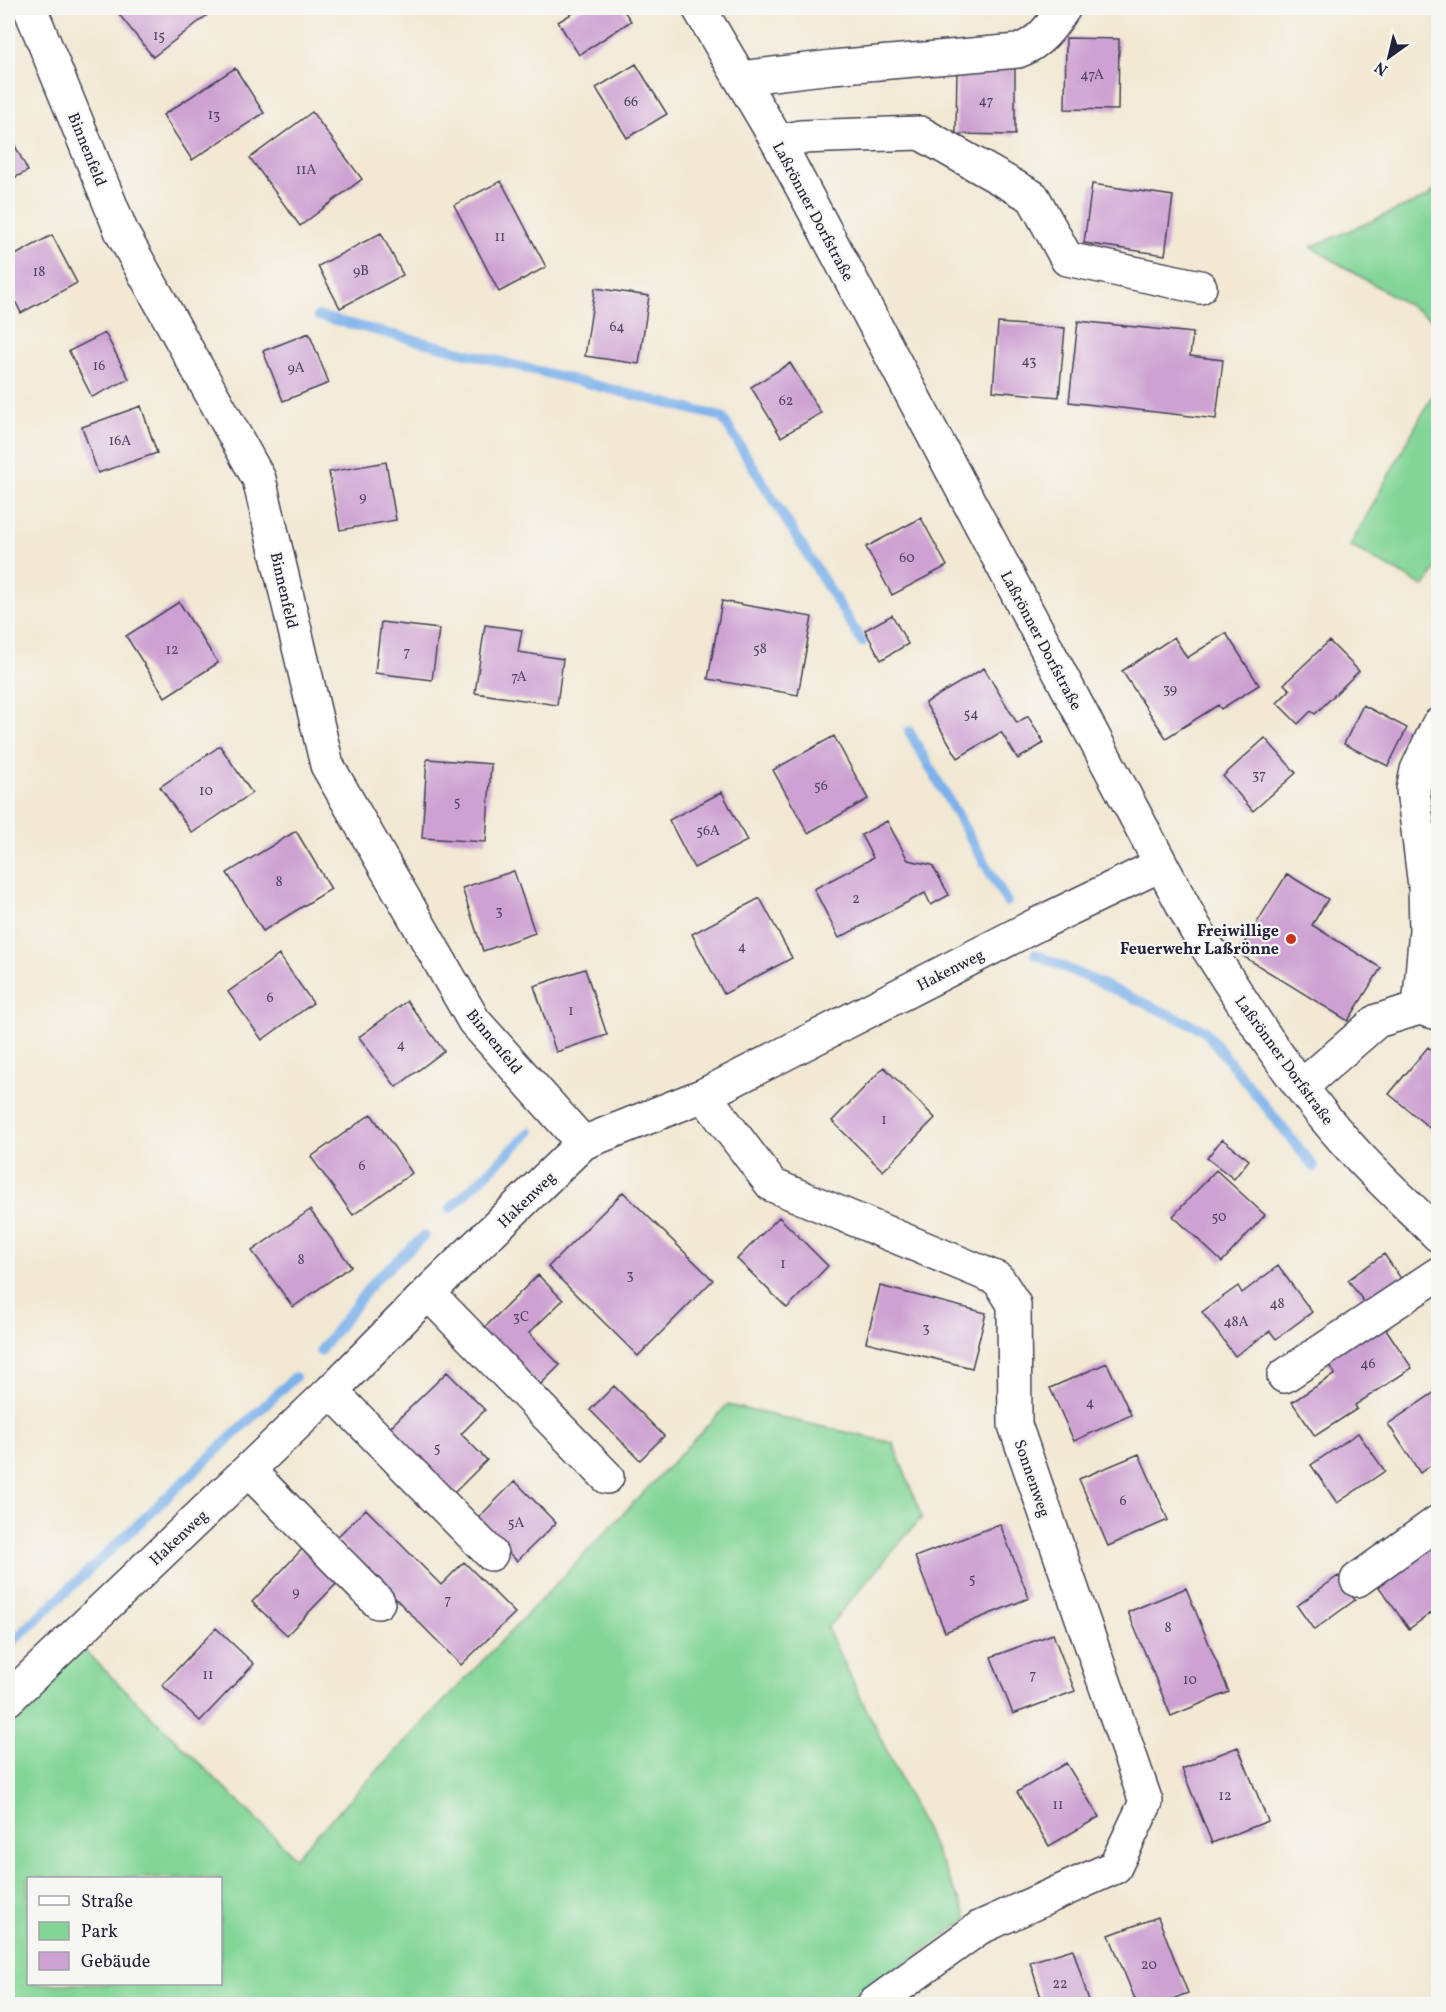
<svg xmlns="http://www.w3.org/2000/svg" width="1446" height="2012" font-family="Vollkorn,serif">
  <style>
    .green { fill: #82d596; stroke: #527c68; stroke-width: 1.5; fill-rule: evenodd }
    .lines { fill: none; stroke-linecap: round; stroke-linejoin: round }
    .stream { stroke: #7cb1ea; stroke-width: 10 }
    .building { fill: #cda2d2 }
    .minor-casing { stroke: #414052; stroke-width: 36 }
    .minor { stroke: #fff; stroke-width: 33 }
    .poi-dot { fill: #c8321e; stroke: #f6f6f2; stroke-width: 2 }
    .labels { text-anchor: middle; stroke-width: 4.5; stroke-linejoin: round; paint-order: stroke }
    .number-label { font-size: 14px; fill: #4d4261 }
    .street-label { font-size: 16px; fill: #22223b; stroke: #f6f6f2 }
    .poi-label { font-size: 16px; font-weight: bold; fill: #22223b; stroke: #f6f6f2; text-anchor: end }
  </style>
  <rect width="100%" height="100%" fill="#f6f6f2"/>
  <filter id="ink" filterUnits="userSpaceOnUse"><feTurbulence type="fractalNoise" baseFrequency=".0167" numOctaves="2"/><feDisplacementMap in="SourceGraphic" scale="12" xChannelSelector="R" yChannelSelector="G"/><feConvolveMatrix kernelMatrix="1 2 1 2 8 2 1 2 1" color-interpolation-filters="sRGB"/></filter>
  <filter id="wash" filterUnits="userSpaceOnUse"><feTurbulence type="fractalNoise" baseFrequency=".008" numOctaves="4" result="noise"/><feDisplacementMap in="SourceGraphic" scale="24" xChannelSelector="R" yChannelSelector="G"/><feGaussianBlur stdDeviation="1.35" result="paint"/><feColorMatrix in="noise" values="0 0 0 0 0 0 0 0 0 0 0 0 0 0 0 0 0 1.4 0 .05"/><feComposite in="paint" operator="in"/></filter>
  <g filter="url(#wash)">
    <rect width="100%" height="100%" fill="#f2e8d3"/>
    <path class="green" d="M1438,186V323L1311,247L1427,197Z
      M1438,385V565L1425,587L1350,546Z
      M727,1405L893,1443L922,1517L827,1628L968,1918L851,2004H8V1698L72,1638L295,1857ZM28,1878H220V1984H28Z"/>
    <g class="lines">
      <path class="stream" d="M318,316L722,417L862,642
        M909,731L1007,902
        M1035,954L1204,1030L1314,1167
        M451,1208L530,1132
        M320,1351L375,1280L424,1236
        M8,1646L295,1377"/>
    </g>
    <g id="blocks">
      <path class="building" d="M125,8H205L210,13L153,57L118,13Z
        M581,8H622L631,21L579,55L558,22Z
        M1066,38L1119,39L1118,110L1065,109Z
        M636,64L667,114L627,138L596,88Z
        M957,64L1015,65V135L956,134Z
        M235,68L264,113L192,160L163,115Z
        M312,112L362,179L300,226L250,158Z
        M8,132L28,171L8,181Z
        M501,181L546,267L499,292L454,205Z
        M1092,184L1173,196L1165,255L1084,243Z
        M381,233L403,275L340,308L318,266Z
        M52,235L77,283L21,313L8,286V259Z
        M595,288L649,296L639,364L585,356Z
        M1078,321L1193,333L1190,356L1223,360L1216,419L1069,402Z
        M998,323L1065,328L1059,397L993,391Z
        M105,333L129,379L92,397L69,351Z
        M309,333L329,383L283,401L263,351Z
        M790,363L821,413L781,437L751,387Z
        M141,406L157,453L98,473L82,427Z
        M386,462L396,520L340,530L329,472Z
        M921,518L947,566L892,595L866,547Z
        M722,601L812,617L798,695L708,679Z
        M179,602L218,663L165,697L126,636Z
        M892,615L908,644L881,660L865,630Z
        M381,622L439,629L432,680L375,673Z
        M485,625L522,630L518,652L563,659L557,705L475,693Z
        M1226,633L1259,685L1221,709L1218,705L1166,738L1122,671L1174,637L1187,658Z
        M1329,641L1359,671L1315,714L1311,711L1298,724L1277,703L1290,690L1284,684Z
        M984,668L1017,723L1028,716L1044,743L1018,759L1001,732L958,758L925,703Z
        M1363,705L1407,728L1388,766L1344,744Z
        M834,736L868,799L808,833L773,770Z
        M1265,738L1296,773L1253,811L1223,776Z
        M220,746L252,793L192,833L160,787Z
        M427,759L491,764L486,842L422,838Z
        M722,792L747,841L694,868L669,820Z
        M887,821L908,860L932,865L949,895L931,905L925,893L839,938L814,889L873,858L861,835Z
        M296,831L331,889L263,931L227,873Z
        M514,871L535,933L483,951L462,888Z
        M1287,874L1328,899L1312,925L1381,968L1348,1021L1238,953Z
        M760,898L792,958L724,994L692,934Z
        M279,955L313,1003L262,1040L228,992Z
        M585,969L607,1035L556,1052L534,986Z
        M407,1001L444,1051L396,1087L359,1037Z
        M1428,1047L1438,1055V1135L1389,1094Z
        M884,1067L935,1118L883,1171L832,1121Z
        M371,1114L412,1173L353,1215L311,1157Z
        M1222,1139L1249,1160L1234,1179L1207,1158Z
        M1216,1170L1265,1215L1222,1262L1173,1216Z
        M623,1192L713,1280L638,1356L548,1267Z
        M310,1210L351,1266L293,1307L252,1251Z
        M779,1217L828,1266L787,1308L737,1259Z
        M1384,1254L1402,1280L1367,1306L1348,1280Z
        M1278,1266L1312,1312L1276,1339L1270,1331L1235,1356L1202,1312L1238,1286L1242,1293Z
        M538,1275L563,1300L529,1333L560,1365L535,1390L479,1333Z
        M880,1286L986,1313L972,1368L866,1342Z
        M1380,1320L1412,1368L1355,1405L1357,1409L1315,1436L1292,1402L1335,1374L1323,1357Z
        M1107,1363L1131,1415L1074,1441L1050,1388Z
        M447,1372L485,1410L461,1434L487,1460L449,1498L385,1432Z
        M614,1386L664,1436L640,1460L590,1410Z
        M1438,1390V1460L1420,1473L1388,1424Z
        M1358,1433L1385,1471L1337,1503L1311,1465Z
        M1139,1454L1168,1520L1108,1546L1079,1479Z
        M515,1481L556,1523L517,1561L476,1520Z
        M366,1509L441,1585L464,1562L515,1613L461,1665L336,1538Z
        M1000,1524L1029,1598L945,1632L915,1557Z
        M1438,1534V1608L1409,1629L1374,1580Z
        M304,1547L339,1581L287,1635L252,1602Z
        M1338,1576L1355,1600L1314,1630L1297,1606Z
        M1186,1588L1229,1692L1171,1716L1128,1612Z
        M216,1628L254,1664L200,1721L162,1685Z
        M1053,1634L1075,1691L1013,1714L991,1657Z
        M1238,1747L1268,1821L1212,1843L1182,1769Z
        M1066,1763L1099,1817L1049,1846L1017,1792Z
        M1158,1917L1188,1993L1159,2004H1137L1109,1935Z
        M1073,1949L1090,2004H1043L1030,1962Z"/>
    </g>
  </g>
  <g filter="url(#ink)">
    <use href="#blocks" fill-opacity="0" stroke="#414052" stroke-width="1.5"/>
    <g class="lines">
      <defs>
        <path id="minor" d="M30,8L122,233L259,479L327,765L474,1021L583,1143
          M699,8L778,142L1195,928C1243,1003 1290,1081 1351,1148C1378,1178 1409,1206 1438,1235
          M740,78L832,67L1018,51C1040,43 1051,27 1064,8
          M778,142L800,137L920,133L1033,197L1067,259L1200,287
          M1426,930L1425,886L1413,790L1417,770L1438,725
          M1419,1008L1426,930L1438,915
          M1301,1087L1377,1021L1419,1008L1438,1013
          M704,1095L772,1185L998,1279L1014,1304L1015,1425L1146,1802L1115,1867L979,1928L874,2004
          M428,1293L607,1477
          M1284,1376L1438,1274
          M331,1391L491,1554
          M248,1470L378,1602
          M1357,1580L1438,1522
          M8,1699L331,1391L428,1293L583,1143L704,1095L1038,924L1160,865"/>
      </defs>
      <use href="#minor" class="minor-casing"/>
      <use href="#minor" class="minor"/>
    </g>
  </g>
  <circle class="poi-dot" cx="1291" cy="939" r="6"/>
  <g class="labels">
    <g class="number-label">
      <text x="159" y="40">15</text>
      <text x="1092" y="79">47A</text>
      <text x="986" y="105">47</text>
      <text x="631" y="106">66</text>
      <text x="214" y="119">13</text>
      <text x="306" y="174">11A</text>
      <text x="500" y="241">11</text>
      <text x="361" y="275">9B</text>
      <text x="39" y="276">18</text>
      <text x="617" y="331">64</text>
      <text x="1029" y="365">43</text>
      <text x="99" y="370">16</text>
      <text x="296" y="372">9A</text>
      <text x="786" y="405">62</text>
      <text x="120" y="445">16A</text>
      <text x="363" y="501">9</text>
      <text x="907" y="562">60</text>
      <text x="760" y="653">58</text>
      <text x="172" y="654">12</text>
      <text x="407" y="656">7</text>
      <text x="519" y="681">7A</text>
      <text x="1170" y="693">39</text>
      <text x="971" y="718">54</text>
      <text x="1259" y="779">37</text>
      <text x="821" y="790">56</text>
      <text x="206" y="795">10</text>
      <text x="457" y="806">5</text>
      <text x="708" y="835">56A</text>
      <text x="279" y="886">8</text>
      <text x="856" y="903">2</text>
      <text x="499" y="915">3</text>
      <text x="742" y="951">4</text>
      <text x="270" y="1002">6</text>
      <text x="571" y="1015">1</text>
      <text x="401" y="1049">4</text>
      <text x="884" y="1124">1</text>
      <text x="362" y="1170">6</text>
      <text x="1219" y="1221">50</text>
      <text x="301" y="1264">8</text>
      <text x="783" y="1268">1</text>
      <text x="630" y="1279">3</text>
      <text x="1277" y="1308">48</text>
      <text x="521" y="1321">3C</text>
      <text x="1236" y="1326">48A</text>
      <text x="926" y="1332">3</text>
      <text x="1368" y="1368">46</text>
      <text x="1090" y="1407">4</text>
      <text x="437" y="1452">5</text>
      <text x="1123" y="1505">6</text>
      <text x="516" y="1527">5A</text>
      <text x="972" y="1583">5</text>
      <text x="296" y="1596">9</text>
      <text x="448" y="1604">7</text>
      <text x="1168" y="1632">8</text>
      <text x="208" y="1679">11</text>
      <text x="1033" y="1679">7</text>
      <text x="1190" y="1684">10</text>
      <text x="1225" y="1800">12</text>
      <text x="1058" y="1809">11</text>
      <text x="1149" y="1969">20</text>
      <text x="1060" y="1988">22</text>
    </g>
    <g class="street-label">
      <text transform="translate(88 149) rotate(68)" y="6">Binnenfeld</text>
      <text transform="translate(814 211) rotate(62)" y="6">Laßrönner Dorfstraße</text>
      <text transform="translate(285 590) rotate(77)" y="6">Binnenfeld</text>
      <text transform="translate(1042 640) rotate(62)" y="6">Laßrönner Dorfstraße</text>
      <text transform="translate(950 969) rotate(-27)" y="6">Hakenweg</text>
      <text transform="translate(495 1041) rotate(51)" y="6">Binnenfeld</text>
      <text transform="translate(1285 1060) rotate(54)" y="6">Laßrönner Dorfstraße</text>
      <text transform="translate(526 1199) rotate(-44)" y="6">Hakenweg</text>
      <text transform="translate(1033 1478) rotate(71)" y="6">Sonnenweg</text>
      <text transform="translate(178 1537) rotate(-43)" y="6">Hakenweg</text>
    </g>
    <g class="poi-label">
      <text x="1279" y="936">Freiwillige<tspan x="1279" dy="18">Feuerwehr Laßrönne</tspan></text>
    </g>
  </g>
  <rect width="1446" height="2012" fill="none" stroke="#f6f6f2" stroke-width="30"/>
  <rect x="27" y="1877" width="195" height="108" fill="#f6f6f2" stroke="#a1a1a9" stroke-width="1.5"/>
  <rect x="39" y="1896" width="30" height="9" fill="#ffffff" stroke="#a1a1a9" stroke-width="1.5"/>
  <text x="81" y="1907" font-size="18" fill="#22223b">Straße</text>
  <rect x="39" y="1922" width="30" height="18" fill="#82d596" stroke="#a1a1a9" stroke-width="1.5"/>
  <text x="81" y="1937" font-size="18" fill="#22223b">Park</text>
  <rect x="39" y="1952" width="30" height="18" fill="#cda2d2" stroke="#a1a1a9" stroke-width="1.5"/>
  <text x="81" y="1967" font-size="18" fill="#22223b">Gebäude</text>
  <g transform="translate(1389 57) rotate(214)" stroke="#f6f6f2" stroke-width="4.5" paint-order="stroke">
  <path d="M0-4.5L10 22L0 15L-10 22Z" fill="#22223b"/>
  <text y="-9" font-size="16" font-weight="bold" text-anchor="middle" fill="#22223b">N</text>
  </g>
</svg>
